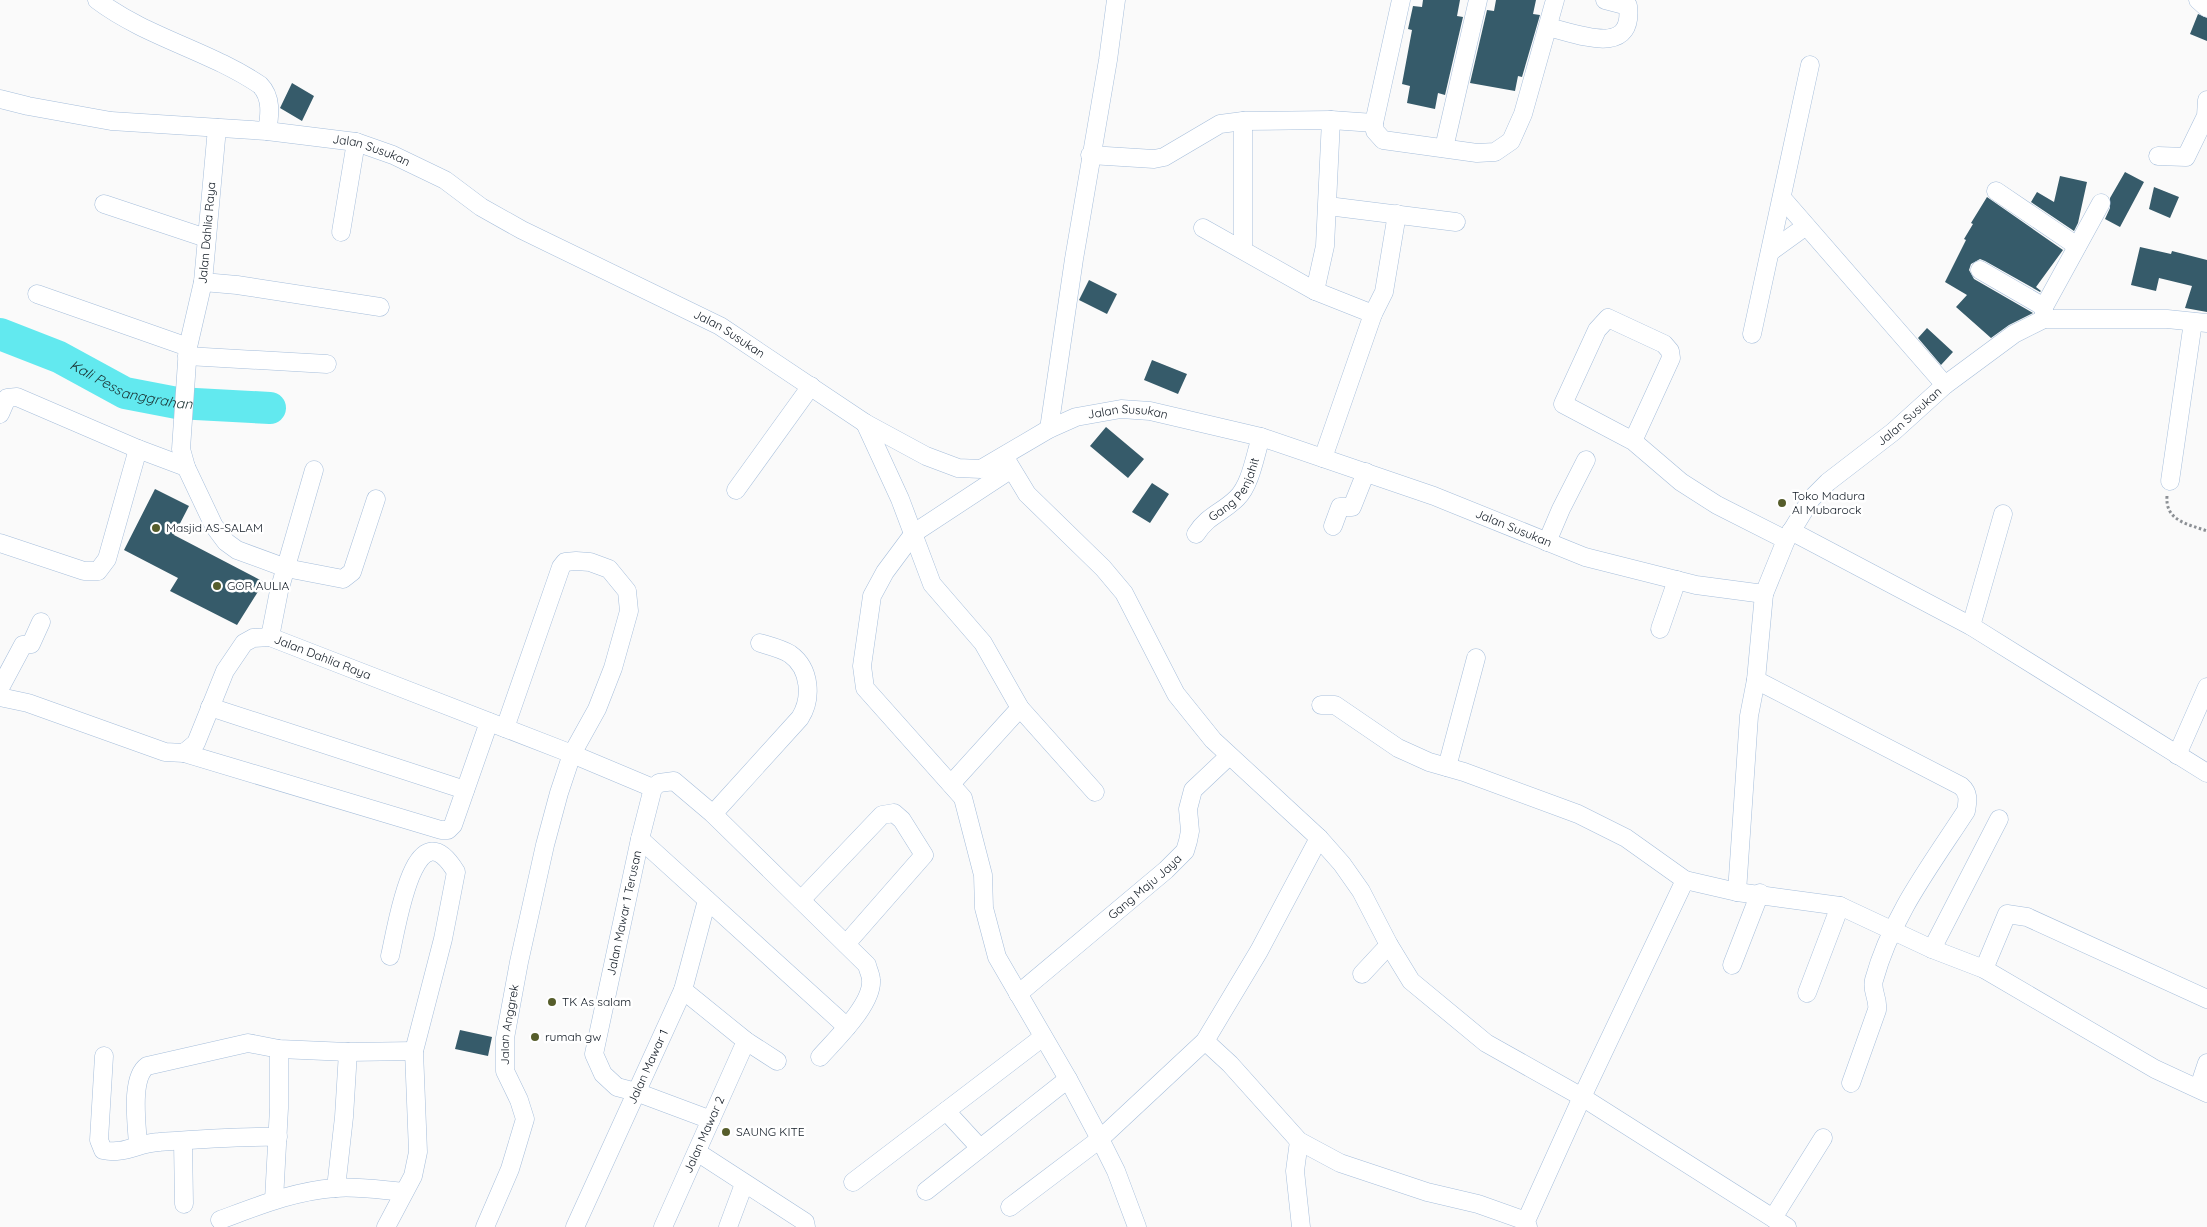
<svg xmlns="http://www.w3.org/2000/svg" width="2207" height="1227" font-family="Quicksand,sans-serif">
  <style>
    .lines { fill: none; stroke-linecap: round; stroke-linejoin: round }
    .river { stroke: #62e9ef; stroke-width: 32 }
    .building { fill: #365b6a }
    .minor-casing { stroke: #a6bedb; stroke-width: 19 }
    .path { stroke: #8c9095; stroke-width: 3; stroke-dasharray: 2.5 2.5; stroke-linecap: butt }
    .minor { stroke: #fff; stroke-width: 18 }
    .poi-dot { fill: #565d2b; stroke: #fff; stroke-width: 2 }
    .labels { text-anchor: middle; stroke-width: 5; stroke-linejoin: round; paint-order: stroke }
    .street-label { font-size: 12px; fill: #0f1822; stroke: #fff }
    .poi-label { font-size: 12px; fill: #0f1822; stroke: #fff; text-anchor: start }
    .water-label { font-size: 14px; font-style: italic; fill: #1a3233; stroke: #fff }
  </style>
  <rect width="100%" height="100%" fill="#fafafa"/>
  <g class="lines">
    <path class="river" id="s1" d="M0,334L59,357L125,393L177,403L270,408"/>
  </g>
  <path class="building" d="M1423,0H1460L1457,16L1463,17L1445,95L1438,93L1435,109L1407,103L1410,86L1402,84L1412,30L1408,29L1413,6L1422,7Z
    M1496,0H1536L1533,14L1540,15L1522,77L1518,76L1515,91L1470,83L1487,10L1494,11Z
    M2198,14L2207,18V41L2190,34Z
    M292,83L314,96L302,121L280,108Z
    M2125,172L2144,182L2120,227L2105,219L2110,208V198Z
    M2060,176L2087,182L2078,223L2074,231L2031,202L2037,192L2054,202Z
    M2154,187L2179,197L2170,218L2149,209Z
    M1987,197L2063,250L2036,287L2041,291L2040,292L1985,261L1980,259L1971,264L1969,270L1974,279L2033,313L2009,325L1991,338L1956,307L1967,295L1945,282L1966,240L1964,239L1973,224L1971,223Z
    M2140,247L2171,254L2172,251L2207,260V312L2185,308L2192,286L2159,278L2156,291L2131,285Z
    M1089,280L1117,294L1107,314L1079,300Z
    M1927,328L1953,352L1941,365L1918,338Z
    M1152,360L1187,374L1178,394L1144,380Z
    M1106,427L1144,459L1128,478L1090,446Z
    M1152,483L1169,494L1150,523L1132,512Z
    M155,489L189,506L174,535L264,582L237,625L170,591L178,578L124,550Z
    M460,1030L492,1037L488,1056L455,1049Z"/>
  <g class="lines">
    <defs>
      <g id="minor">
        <path d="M97,0C146,37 210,51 260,85C272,97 270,115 267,131"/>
        <path d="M1401,0L1374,123L1375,131L1383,140L1477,153L1495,152L1511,141L1523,114L1555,0"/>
        <path d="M2198,0L2207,8"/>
        <path d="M1548,27C1578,34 1634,58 1628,6L1605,0"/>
        <path id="s2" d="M0,99L28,106L111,121L267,131L356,142L393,155L445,180L481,207L522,230L720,326L865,423L926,456L958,468L981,469L1049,429L1076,417L1121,409L1150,411L1261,437L1434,496L1585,557L1696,585L1764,594L1786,540L1811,499L1828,482L1893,432L1945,385L2014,334L2044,319H2167L2207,323"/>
        <path d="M217,128L203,282L188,347L181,449L186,467L214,526L226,542L237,550L286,568L343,579L352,572L376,499"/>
        <path d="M1444,148L1478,0"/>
        <path d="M1090,155L1154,159L1164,157L1220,124L1243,121L1331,120L1374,123"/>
        <path d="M2158,156L2186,157L2206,116L2207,100"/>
        <path d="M1996,191L2077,246"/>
        <path d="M1782,198L1945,385"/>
        <path d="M104,204L206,238"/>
        <path d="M1328,206L1456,222"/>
        <path d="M1203,228L1315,291L1373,314L1384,292L1397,214"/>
        <path d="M341,232L356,142"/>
        <path d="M1243,250V121"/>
        <path d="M1770,252L1806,226"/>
        <path d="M1980,270L2044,307"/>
        <path d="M203,282L237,285L380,307"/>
        <path d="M1315,291L1325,246L1331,120"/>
        <path d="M37,294L188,347"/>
        <path d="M2044,319V307L2101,203"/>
        <path d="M1752,334L1810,65"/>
        <path d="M187,356L327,364"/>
        <path d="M0,414L7,398L17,397L138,449L186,467"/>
        <path d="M865,423L900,499L932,584L983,643L1020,708L1095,792"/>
        <path d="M1049,429L1074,259L1108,60L1116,0"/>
        <path d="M1633,441L1671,358L1670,351L1664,344L1608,318L1597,330L1563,404L1633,441L1681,482L1717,505L1786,540"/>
        <path d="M1004,456L1027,494L1103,568L1124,593L1176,694L1213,740L1319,838L1342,864L1361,891L1389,945L1411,981L1486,1043L1582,1097L1787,1227"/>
        <path d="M1323,458L1373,314"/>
        <path d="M1010,470L914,533L885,572L872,596L862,666L865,688L963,798L983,875L984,908L997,957L1068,1079L1100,1139L1116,1171L1137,1227"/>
        <path d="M2170,481L2193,322"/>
        <path d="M736,490L811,386"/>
        <path d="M1333,526L1340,507H1352L1366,472"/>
        <path d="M1791,531L1971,626L2207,773"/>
        <path id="s3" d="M1196,534C1208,515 1222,513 1237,498C1251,484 1255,455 1261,437"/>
        <path d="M1547,542L1561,509L1586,460"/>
        <path d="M0,543L84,571H98L107,559L138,449"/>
        <path d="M1971,626L2003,514"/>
        <path d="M1660,629L1677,580"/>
        <path d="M270,637L279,591L314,470"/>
        <path d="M1756,680L1961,786C1969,793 1968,800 1966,811C1931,865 1891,917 1874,980C1871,991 1879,999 1877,1010L1851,1083"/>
        <path d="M0,688L23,645L31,644L41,622"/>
        <path id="s4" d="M0,697L28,703L165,752L184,753L196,743L225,671L244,643L253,638L270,637L572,754L653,788"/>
        <path d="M1321,705H1335L1398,748L1429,762L1464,772L1578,814L1626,838L1685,880L1737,892L1840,906L1932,949L1984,969L2155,1069L2207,1093"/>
        <path d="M210,707L465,790"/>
        <path d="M184,753L441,830H448L453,825L489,722"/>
        <path d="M2177,755L2207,687"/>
        <path d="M1447,767L1476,658"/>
        <path d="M951,784L1020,708"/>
        <path d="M713,814L800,718C812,699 811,669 790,654C782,649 770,646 760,643"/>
        <path d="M640,839L847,1027"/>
        <path d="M1737,892L1749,716L1756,680L1764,594"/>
        <path d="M801,900L882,815L894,813L902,820L924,855L846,944"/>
        <path d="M1932,949L1999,819"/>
        <path d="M1732,965L1760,893"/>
        <path d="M1984,969L2007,914L2027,917L2207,999"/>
        <path d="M1362,974L1389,945"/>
        <path d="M683,990L746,1041L777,1061"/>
        <path d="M1807,993L1840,906"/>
        <path id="s5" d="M1018,994L1166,870L1185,851L1188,841L1190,831L1188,809L1193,790L1229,756"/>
        <path d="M1205,1041L1230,1064L1299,1141L1340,1163L1427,1192L1478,1204L1526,1221"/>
        <path d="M104,1056L99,1140L103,1150C124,1155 138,1143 159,1142C199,1139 238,1136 278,1137"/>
        <path d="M2199,1087L2207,1063"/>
        <path d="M946,1111L980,1148"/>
        <path id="s6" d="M711,1120L636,1092L617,1087L603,1074L594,1054L640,839L653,788L659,783L674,781L713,814L867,965C868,970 871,975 871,980C873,1004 835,1040 820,1057"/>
        <path d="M183,1141L184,1204"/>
        <path d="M1299,1141L1295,1171L1301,1227"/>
        <path d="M138,1145C137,1125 130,1078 147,1066L248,1043L279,1049L348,1052L414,1051"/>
        <path d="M697,1152L805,1222L806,1227"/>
        <path d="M853,1182L1043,1037"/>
        <path d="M336,1188L344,1117L348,1052"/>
        <path d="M926,1191L1068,1079"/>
        <path d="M274,1200L279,1108V1049"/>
        <path d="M1010,1207L1100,1139L1205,1041L1259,951L1319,838"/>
        <path d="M1773,1218L1823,1138"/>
        <path d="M220,1220C258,1206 294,1191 335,1188C357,1186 381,1190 404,1192"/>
        <path d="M386,1227L413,1176L418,1152L414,1051L443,939L456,872C414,802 396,932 390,956"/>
        <path id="s7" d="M485,1227L510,1169L525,1119L519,1100L505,1071V1038L519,962L545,845L559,793L572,754L597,709L613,668L629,611L627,591L609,569L590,562L576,561L565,562L561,567L505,728"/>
        <path id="s8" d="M575,1227L683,990L707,900"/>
        <path id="s9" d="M663,1227L746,1041"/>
        <path d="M728,1227L744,1184"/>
        <path d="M1528,1227L1526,1221L1582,1097L1685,880"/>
      </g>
    </defs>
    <use href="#minor" class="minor-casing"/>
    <path class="path" d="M2167,496C2165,521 2188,524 2207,531"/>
    <use href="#minor" class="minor"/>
  </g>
  <g class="poi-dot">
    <circle cx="1782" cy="503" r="5"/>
    <circle cx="156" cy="528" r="5"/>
    <circle cx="217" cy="586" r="5"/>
    <circle cx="552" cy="1002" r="5"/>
    <circle cx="535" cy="1037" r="5"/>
    <circle cx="726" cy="1132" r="5"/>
  </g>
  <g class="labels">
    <g class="street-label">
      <text dy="4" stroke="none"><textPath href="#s2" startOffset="376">Jalan Susukan</textPath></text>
      <text transform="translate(207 233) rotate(-85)" y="4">Jalan Dahlia Raya</text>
      <text dy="4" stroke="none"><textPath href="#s2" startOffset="780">Jalan Susukan</textPath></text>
      <text dy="4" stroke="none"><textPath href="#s2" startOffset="1230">Jalan Susukan</textPath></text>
      <text dy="4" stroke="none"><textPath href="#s2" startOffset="2130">Jalan Susukan</textPath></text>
      <text dy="4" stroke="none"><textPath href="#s3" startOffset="60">Gang Penjahit</textPath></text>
      <text dy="4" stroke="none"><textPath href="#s2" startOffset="1635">Jalan Susukan</textPath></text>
      <text dy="4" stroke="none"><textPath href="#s4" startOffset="404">Jalan Dahlia Raya</textPath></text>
      <text dy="4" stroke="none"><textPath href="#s5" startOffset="166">Gang Maju Jaya</textPath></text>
      <text dy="4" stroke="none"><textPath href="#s6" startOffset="285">Jalan Mawar 1 Terusan</textPath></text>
      <text dy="4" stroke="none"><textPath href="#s7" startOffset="214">Jalan Anggrek</textPath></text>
      <text dy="4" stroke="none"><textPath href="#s8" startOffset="176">Jalan Mawar 1</textPath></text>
      <text dy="4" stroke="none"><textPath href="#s9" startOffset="101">Jalan Mawar 2</textPath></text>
    </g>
    <g class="poi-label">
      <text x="1792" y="500">Toko Madura<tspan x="1792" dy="14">Al Mubarock</tspan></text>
      <text x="166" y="532">Masjid AS-SALAM</text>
      <text x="227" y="590">GOR AULIA</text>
      <text x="562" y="1006">TK As salam</text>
      <text x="545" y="1041">rumah gw</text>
      <text x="736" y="1136">SAUNG KITE</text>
    </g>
    <g class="water-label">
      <text dy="5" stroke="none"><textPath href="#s1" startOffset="142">Kali Pessanggrahan</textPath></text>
    </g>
  </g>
</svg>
